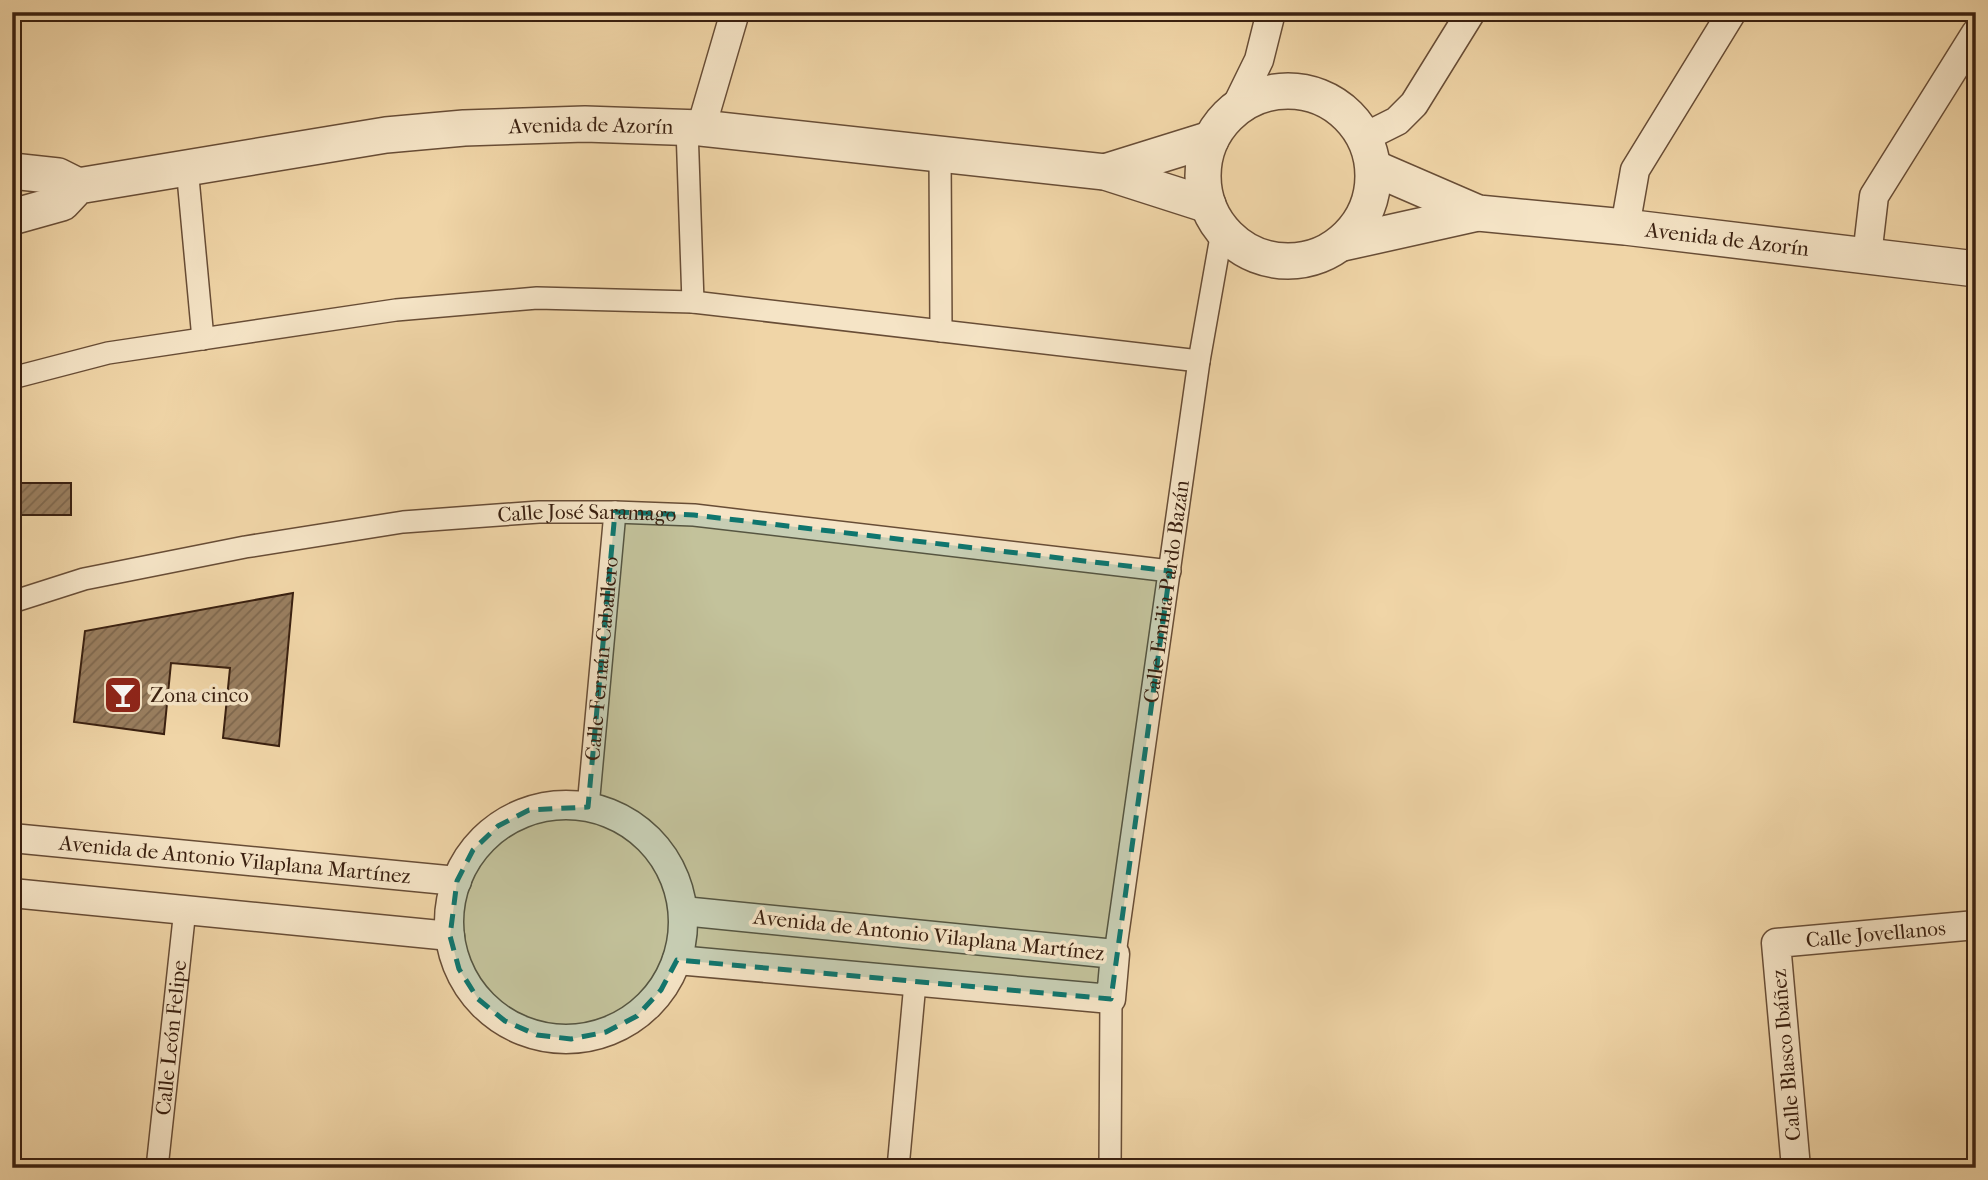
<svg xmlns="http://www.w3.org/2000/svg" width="1988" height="1180" font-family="'IM FELL French Canon',serif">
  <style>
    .building { fill: url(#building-hatch); stroke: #3a2010; stroke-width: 2 }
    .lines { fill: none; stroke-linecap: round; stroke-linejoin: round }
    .pedestrian-casing { stroke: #684d36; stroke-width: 24 }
    .minor-casing { stroke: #684d36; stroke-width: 31 }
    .tertiary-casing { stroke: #684d36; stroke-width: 38 }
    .pedestrian { stroke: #f5e4c6; stroke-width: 21 }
    .minor { stroke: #f5e4c6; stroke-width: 28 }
    .tertiary { stroke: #f5e4c6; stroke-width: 35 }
    .marked { fill: #0f766e; fill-opacity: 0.2; stroke: #0f766e; stroke-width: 5; stroke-dasharray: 14 9; stroke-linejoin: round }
    .labels { text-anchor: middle; stroke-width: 7; stroke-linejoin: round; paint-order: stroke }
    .street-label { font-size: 21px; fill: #3a2010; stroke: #f5e4c6 }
    .poi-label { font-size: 21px; fill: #3a2010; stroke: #f5e4c6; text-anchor: start }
  </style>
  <defs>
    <pattern id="building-hatch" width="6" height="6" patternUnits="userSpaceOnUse" patternTransform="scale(1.75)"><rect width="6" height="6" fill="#997e5f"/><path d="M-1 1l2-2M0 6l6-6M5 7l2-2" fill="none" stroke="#7e674d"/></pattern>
  </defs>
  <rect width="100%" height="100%" fill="#f0d5a7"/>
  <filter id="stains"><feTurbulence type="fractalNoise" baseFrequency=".00286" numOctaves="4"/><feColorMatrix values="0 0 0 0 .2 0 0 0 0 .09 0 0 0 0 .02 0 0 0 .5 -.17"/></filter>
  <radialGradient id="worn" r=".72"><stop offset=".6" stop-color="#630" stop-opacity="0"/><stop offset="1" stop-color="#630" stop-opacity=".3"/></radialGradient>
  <path class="building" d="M12,483H71V515H12Z
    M293,593L279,746L223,738L230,668L171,663L164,734L74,722L85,631Z"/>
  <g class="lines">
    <defs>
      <g id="pedestrian">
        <path d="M687,128L693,302"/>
        <path d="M940,153L941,331"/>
        <path d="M187,167L203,339"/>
        <path d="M12,378L108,353L396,310L537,298L693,302L1199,361"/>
        <path id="s1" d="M12,602L84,579L245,547L403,522L539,512H615L694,515L1170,571"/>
        <path id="s2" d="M588,807L615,512"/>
        <path id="s3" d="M1115,954L1199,361L1222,231"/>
        <path id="s4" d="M157,1168L185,909"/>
        <path d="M898,1168L915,983"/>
        <path d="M1110,1168L1111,999"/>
      </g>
      <g id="minor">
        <path d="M1235,109L1259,60L1271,12"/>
        <path d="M701,128L735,12"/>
        <path d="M1365,137L1397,121L1414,104L1471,12"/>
        <path d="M1625,227L1635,170L1732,12"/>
        <path d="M1867,256L1874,196L1976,33"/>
        <circle cx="566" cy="922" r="117"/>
        <path id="s5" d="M12,838L457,881"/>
        <path d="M12,893L450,936"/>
        <path d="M677,960L1111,999L1115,954L683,911"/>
        <path id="s6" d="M1796,1168L1776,943L1976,925"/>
      </g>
      <g id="tertiary">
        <circle cx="1288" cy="176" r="85"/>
        <path id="s7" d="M1374,168L1478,213L1625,227L1976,269"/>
        <path d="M12,171L58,176L78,186"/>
        <path d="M1105,172L1211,139"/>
        <path id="s8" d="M12,217L62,203L78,186L386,135L464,128L585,124L701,128L1105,172L1208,205"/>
        <path d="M1343,243L1478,213"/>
      </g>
    </defs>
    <use href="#pedestrian" class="pedestrian-casing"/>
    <use href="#minor" class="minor-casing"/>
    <use href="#tertiary" class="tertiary-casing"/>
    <use href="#pedestrian" class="pedestrian"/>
    <use href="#minor" class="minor"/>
    <use href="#tertiary" class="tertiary"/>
  </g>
  <path class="marked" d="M615,512L694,515L1170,571L1111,999L677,960L661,990L637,1016L606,1032L571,1039L537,1035L505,1021L478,999L459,969L450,936L457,881L473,850L498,826L529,810L588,807Z"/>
  <defs>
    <symbol id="bar-square" viewBox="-11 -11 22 22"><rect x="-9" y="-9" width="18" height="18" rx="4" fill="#8f2418" stroke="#f5e4c6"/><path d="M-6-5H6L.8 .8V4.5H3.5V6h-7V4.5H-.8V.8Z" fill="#fff"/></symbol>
  </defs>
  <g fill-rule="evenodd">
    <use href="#bar-square" x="101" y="673" width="44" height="44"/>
  </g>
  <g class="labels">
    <g class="street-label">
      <text dy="7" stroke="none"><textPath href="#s8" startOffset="593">Avenida de Azorín</textPath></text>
      <text dy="7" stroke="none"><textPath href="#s7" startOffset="364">Avenida de Azorín</textPath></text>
      <text dy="7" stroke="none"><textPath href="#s1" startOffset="584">Calle José Saramago</textPath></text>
      <text dy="7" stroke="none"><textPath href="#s3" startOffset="366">Calle Emilia Pardo Bazán</textPath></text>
      <text dy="7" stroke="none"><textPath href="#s2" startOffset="149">Calle Fernán Caballero</textPath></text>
      <text dy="7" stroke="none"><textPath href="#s5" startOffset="224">Avenida de Antonio Vilaplana Martínez</textPath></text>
      <text dy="7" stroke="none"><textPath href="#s6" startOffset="326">Calle Jovellanos</textPath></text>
      <text transform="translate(929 935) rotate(6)" y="7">Avenida de Antonio Vilaplana Martínez</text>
      <text dy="7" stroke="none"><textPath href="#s4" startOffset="131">Calle León Felipe</textPath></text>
      <text transform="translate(1786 1055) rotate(-95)" y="7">Calle Blasco Ibáñez</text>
    </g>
    <g class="poi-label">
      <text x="150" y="702">Zona cinco</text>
    </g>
  </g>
  <rect width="1988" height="1180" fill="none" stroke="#f0d5a7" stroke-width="42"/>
  <rect x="14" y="14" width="1960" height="1152" fill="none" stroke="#3a2010" stroke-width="3.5"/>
  <rect x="21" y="21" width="1946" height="1138" fill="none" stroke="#3a2010" stroke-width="2"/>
  <rect width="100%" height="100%" filter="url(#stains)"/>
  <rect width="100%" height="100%" fill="url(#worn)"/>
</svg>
